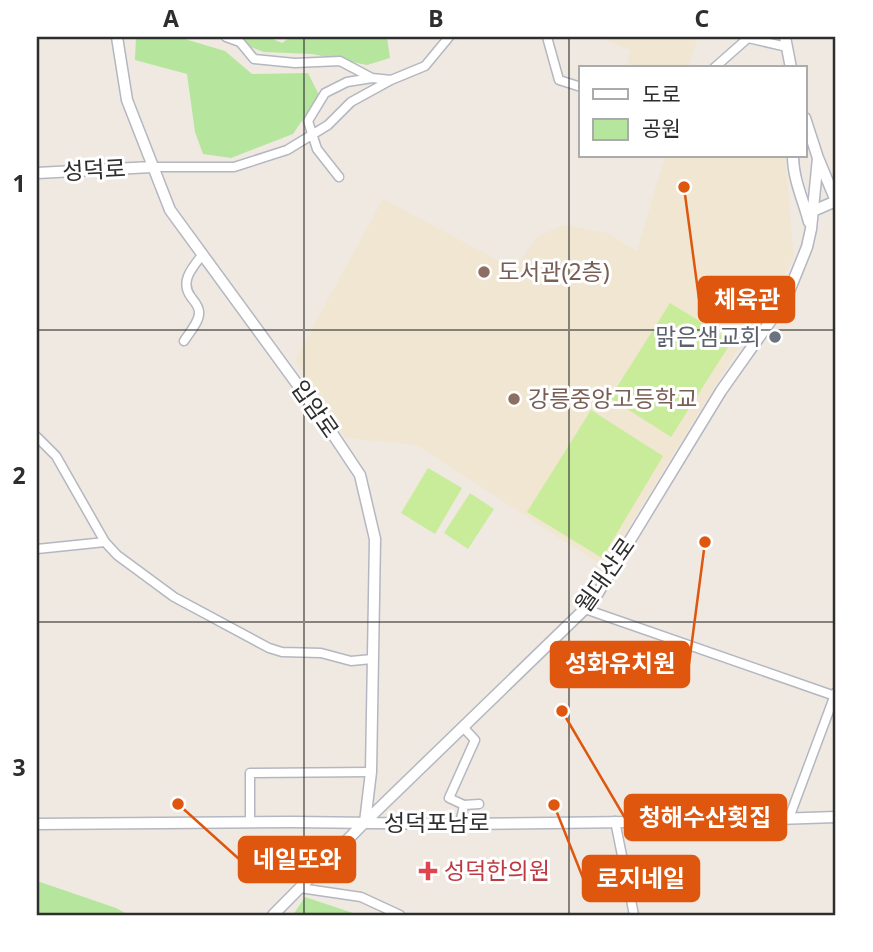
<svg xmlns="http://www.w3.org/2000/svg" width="873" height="952" font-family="'Noto Sans','Noto Sans KR',sans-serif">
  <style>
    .education { fill: #f0e6d1 }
    .green { fill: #b6e59e }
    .pitch { fill: #c9ec9a }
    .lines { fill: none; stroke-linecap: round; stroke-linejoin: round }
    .minor-casing { stroke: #b4b7c1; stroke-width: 11 }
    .tertiary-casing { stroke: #b4b7c1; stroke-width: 13 }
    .minor { stroke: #fff; stroke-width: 8 }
    .tertiary { stroke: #fff; stroke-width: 10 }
    .grid { fill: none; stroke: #2e2e2e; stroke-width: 2; stroke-opacity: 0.55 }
    .education-dot { fill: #8d6e63; stroke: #fff; stroke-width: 2.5 }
    .worship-dot { fill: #6b7280; stroke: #fff; stroke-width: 2.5 }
    .health-dot { fill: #e0444e; stroke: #fff; stroke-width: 2.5 }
    .labels { text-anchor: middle; stroke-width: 6; stroke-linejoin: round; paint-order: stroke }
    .street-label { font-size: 23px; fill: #2e2e2e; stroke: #fff }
    .education-label { font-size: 23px; fill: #785e54; stroke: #fff; text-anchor: start }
    .worship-label { font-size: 23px; fill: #5b616d; stroke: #fff; text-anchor: end }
    .health-label { font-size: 23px; fill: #be3a42; stroke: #fff; text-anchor: start }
    .leader { fill: none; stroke: #df570e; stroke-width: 2.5 }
    .callout-dot { fill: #df570e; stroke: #fff; stroke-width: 2.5 }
    .callout { fill: #df570e; stroke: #df570e; stroke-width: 2.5 }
    .callout-label { font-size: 24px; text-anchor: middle; font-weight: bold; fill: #fff }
    .neatline { fill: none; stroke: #2e2e2e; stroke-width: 2.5 }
    .grid-label { font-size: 23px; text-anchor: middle; font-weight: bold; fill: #2e2e2e }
  </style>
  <rect width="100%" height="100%" fill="#efe9e1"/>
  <path class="education" d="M606,37H698L688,68H626L631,50L605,40Z
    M665,156H785L794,258L604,567L417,445L346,438L295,360L383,199L514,269L538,236L564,225L607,233L637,251Z"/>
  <path class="green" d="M136,37H178L225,51L252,74L308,73L319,95L293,134L231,158L203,154L195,132L187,74L135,60Z
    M225,37H268L282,43L291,37H387L390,58L367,65L312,54L264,52Z
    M37,881L116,908L129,915H37Z
    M305,897L359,915H293Z"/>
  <path class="pitch" d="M670,303L732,341L671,437L610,398Z
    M591,410L663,456L602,558L527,512Z
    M428,468L462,488L435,534L401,513Z
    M470,493L494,509L468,549L444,533Z"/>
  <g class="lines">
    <defs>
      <path id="minor" d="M226,37L240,42L254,59L295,63L340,61L372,78
        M547,37L559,80L581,87
        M714,68L748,38L787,47
        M152,167H234L287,150L328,125L351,102L391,80
        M339,177L317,149L308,121L325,93L347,82L372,78L391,80L425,66L449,37
        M184,341C189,333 200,321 199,312C199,306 194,301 191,297C179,281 193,267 203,254
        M37,437L56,456L105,542L117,555L174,597L269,648L282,652L321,653L351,661L372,659
        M37,549L105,542
        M585,609L835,696
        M463,727L475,740L449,798L464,805L479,804
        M789,818L836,692
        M615,821L634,915
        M250,822V773L371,772
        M460,824L464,805
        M300,888L361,897L400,915"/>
      <path id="tertiary" d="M117,37L127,100L170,210L324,421L360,475L375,539L371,772L365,822
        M785,37L791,68
        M805,118L818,158L836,201
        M793,156C793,179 803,199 809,222
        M37,173L152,167
        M813,211L836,201
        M37,824L291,822L460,824L715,821L836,817
        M273,915L365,822L593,601L721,391L786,299L807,247L811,229L818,158"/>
    </defs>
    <use href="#minor" class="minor-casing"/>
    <use href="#tertiary" class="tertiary-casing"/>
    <use href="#minor" class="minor"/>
    <use href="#tertiary" class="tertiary"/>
  </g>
  <path class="grid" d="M304,37V915M569,37V915M37,330H836M37,622H836"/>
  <g class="education-dot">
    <circle cx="484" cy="272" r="7"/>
    <circle cx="514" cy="399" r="7"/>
  </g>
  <circle class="worship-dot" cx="775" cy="337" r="7"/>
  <path class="health-dot" d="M424.5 860.5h7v7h7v7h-7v7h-7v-7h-7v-7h7z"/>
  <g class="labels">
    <g class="street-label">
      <text transform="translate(94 170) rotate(-3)" y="8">성덕로</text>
      <text transform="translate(315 409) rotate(55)" y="8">입암로</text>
      <text transform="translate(605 575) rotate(-55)" y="8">월대산로</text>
      <text x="437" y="831">성덕포남로</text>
    </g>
    <g class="education-label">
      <text x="498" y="280">도서관(2층)</text>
      <text x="528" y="407">강릉중앙고등학교</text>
    </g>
    <g class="worship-label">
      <text x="761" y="345">맑은샘교회</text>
    </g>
    <g class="health-label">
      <text x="444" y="879">성덕한의원</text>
    </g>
  </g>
  <path class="leader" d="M684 187L699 299M705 542L689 664M562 711L625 818M178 804L239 859M554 805L583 878"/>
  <g class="callout-dot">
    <circle cx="684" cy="187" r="7"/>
    <circle cx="705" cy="542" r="7"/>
    <circle cx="562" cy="711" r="7"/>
    <circle cx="178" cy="804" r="7"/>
    <circle cx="554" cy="805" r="7"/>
  </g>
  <g class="callout">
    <rect x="699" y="277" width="95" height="45" rx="7"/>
    <rect x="551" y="642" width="138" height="45" rx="7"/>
    <rect x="625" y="795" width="161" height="45" rx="7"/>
    <rect x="239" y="837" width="116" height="45" rx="7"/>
    <rect x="583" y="856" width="116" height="45" rx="7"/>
  </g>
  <g class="callout-label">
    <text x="747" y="308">체육관</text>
    <text x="620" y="672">성화유치원</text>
    <text x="705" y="826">청해수산횟집</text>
    <text x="297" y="868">네일또와</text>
    <text x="641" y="887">로지네일</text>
  </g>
  <rect width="873" height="952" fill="none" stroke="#ffffff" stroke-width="77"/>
  <rect x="579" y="66" width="228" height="91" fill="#ffffff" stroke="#ababab" stroke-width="2"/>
  <rect x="593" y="89" width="35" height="10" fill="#ffffff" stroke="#ababab" stroke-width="2"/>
  <text x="642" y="102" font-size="21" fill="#2e2e2e">도로</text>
  <rect x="593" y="119" width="35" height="21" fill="#b6e59e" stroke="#ababab" stroke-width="2"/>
  <text x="642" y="136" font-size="21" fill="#2e2e2e">공원</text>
  <rect x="38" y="38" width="796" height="876" class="neatline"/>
  <g class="grid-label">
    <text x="171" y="27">A</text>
    <text x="436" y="27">B</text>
    <text x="702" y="27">C</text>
    <text x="19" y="192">1</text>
    <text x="19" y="484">2</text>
    <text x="19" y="776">3</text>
  </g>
</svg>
